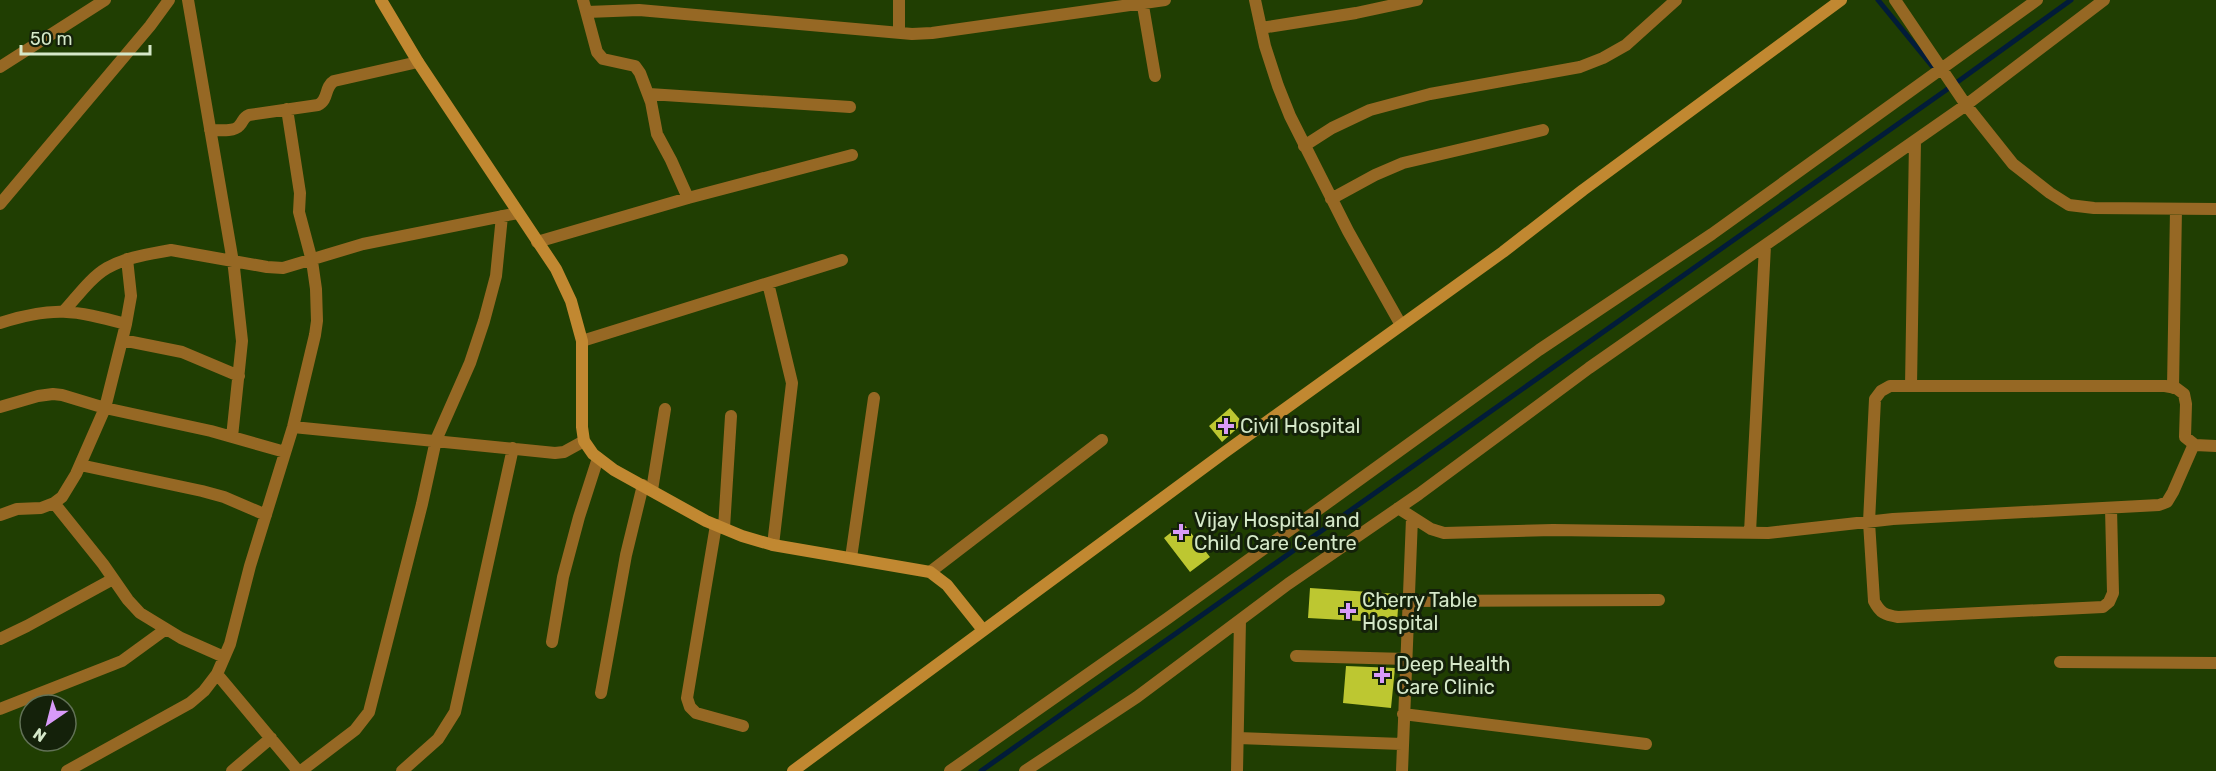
<svg xmlns="http://www.w3.org/2000/svg" width="2216" height="771" font-family="Rubik,sans-serif">
  <style>
    .lines { fill: none; stroke-linecap: round; stroke-linejoin: round }
    .stream { stroke: #021c39; stroke-width: 5 }
    .building { fill: #bdc731 }
    .street { stroke: #966824; stroke-width: 12 }
    .secondary { stroke: #c18831; stroke-width: 12 }
    .poi-dot { fill: #d89af8; stroke: #14210a; stroke-width: 2 }
    .labels { text-anchor: middle; stroke-width: 6; stroke-linejoin: round; paint-order: stroke }
    .poi-label { font-size: 20px; fill: #d5e8c9; stroke: #14210a; text-anchor: start }
  </style>
  <rect width="100%" height="100%" fill="#203e02"/>
  <g class="lines">
    <path class="stream" d="M1878,0L1932,66
      M981,771L1949,88L2071,0"/>
  </g>
  <path class="building" d="M1230,408L1243,423L1222,442L1209,426Z
    M1183,523L1210,557L1190,572L1164,538Z
    M1310,588L1399,594L1397,623L1308,618Z
    M1346,666L1395,668L1391,708L1343,703Z"/>
  <g class="lines">
    <path class="street" d="M188,0L234,268L242,341L232,437
      M583,0L597,52L603,59L635,66L640,73L651,102L657,134L671,160L688,198
      M1142,0L1155,76
      M1255,0L1265,46L1278,86L1290,116L1348,231L1401,325
      M1895,0L1966,105L2013,164L2050,193L2069,205L2094,208L2216,209
      M587,12L639,10L912,34L932,33L1165,0
      M1261,28L1356,13L1417,0
      M899,33V0
      M0,67L105,0
      M649,94L850,107
      M210,130C218,130 234,132 239,126C244,121 242,118 249,115L318,105C329,100 324,87 334,81L418,62
      M1304,146L1332,128L1370,110L1430,94L1580,67L1603,58L1626,45L1676,0
      M1331,199L1375,175L1403,163L1543,130
      M0,204L150,26L169,0
      M537,242L688,198L852,155
      M768,283L792,383L773,545
      M64,311C77,297 90,278 107,268C126,257 150,254 171,250L267,267L283,268L363,244L518,213
      M0,323C53,306 74,310 126,324
      M122,340L182,352L239,376
      M582,341L842,260
      M1911,386L1915,141
      M2173,388L2176,209
      M0,407L38,396L53,394L62,395L105,408L211,431L285,452
      M293,427L555,453L564,452L584,441
      M80,465L202,491L224,497L266,515
      M652,490L665,409
      M54,503L103,564L128,600L140,613L181,638L224,657
      M1398,508L1431,529L1444,533L1553,530L1768,533L1893,519L2159,505L2167,502L2173,492L2194,444
      M2111,508L2113,593L2109,602L2103,607L1898,617C1885,615 1880,613 1874,601L1869,522L1875,399L1881,391L1890,386H2165L2176,388L2184,394L2186,404L2185,437L2195,445L2216,446
      M0,515L17,509L41,508L54,503L62,497L76,474L105,408L126,324L131,296L127,259
      M716,525L687,698L690,707L696,713L743,726
      M724,528L731,416
      M1750,532L1765,246
      M851,558L874,398
      M930,572L1102,440
      M1408,601L1659,600
      M0,639L27,626L113,579
      M552,642L563,577L579,517L598,458
      M1296,656L1406,659
      M2060,662L2216,663
      M217,674L298,771
      M601,693L626,555L643,485
      M0,709L122,661L166,629
      M1403,714L1646,744
      M1238,738L1402,744
      M67,771L190,703L204,691L217,674L230,644L250,566L293,427L315,335L317,321L316,289L312,261L299,212L300,193L287,109
      M232,771L271,738
      M301,771L355,730L369,712L422,504L436,440L470,363L484,321L496,276L502,216
      M402,771L438,739L455,712L513,448
      M950,771L1168,618L1539,350L1712,234L2037,0
      M1025,771L1137,697L1288,584L1419,494L1589,368L1966,105L2104,0
      M1237,771L1240,620
      M1402,771L1412,518"/>
    <path class="secondary" d="M381,0L418,62L556,269L571,301L582,341V427L584,441L593,454L614,470L706,521L742,536L773,545L930,572L947,585L983,630
      M793,771L1225,452L1503,252L1583,190L1841,0"/>
  </g>
  <g class="poi-dot">
    <path d="M1223 417h6v6h6v6h-6v6h-6v-6h-6v-6h6z"/>
    <path d="M1178 523h6v6h6v6h-6v6h-6v-6h-6v-6h6z"/>
    <path d="M1345 602h6v6h6v6h-6v6h-6v-6h-6v-6h6z"/>
    <path d="M1379 666h6v6h6v6h-6v6h-6v-6h-6v-6h6z"/>
  </g>
  <g class="labels">
    <g class="poi-label">
      <text x="1240" y="433">Civil Hospital</text>
      <text x="1194" y="527">Vijay Hospital and<tspan x="1194" dy="23">Child Care Centre</tspan></text>
      <text x="1362" y="607">Cherry Table<tspan x="1362" dy="23">Hospital</tspan></text>
      <text x="1396" y="671">Deep Health<tspan x="1396" dy="23">Care Clinic</tspan></text>
    </g>
  </g>
  <g transform="translate(48 723) rotate(215)"><circle r="28" fill="#14210a" stroke="#617156" stroke-width="1.5"/>
  <path d="M0-4.5L10 22L0 15L-10 22Z" fill="#d89af8"/>
  <text y="-9" font-size="16" font-weight="bold" text-anchor="middle" fill="#d5e8c9">N</text>
  </g>
  <path d="M21 45v9h129v-9" fill="none" stroke="#d5e8c9" stroke-width="3"/>
  <text x="30" y="45" font-size="18" fill="#d5e8c9" stroke="#14210a" stroke-width="4.5" paint-order="stroke">50 m</text>
</svg>
